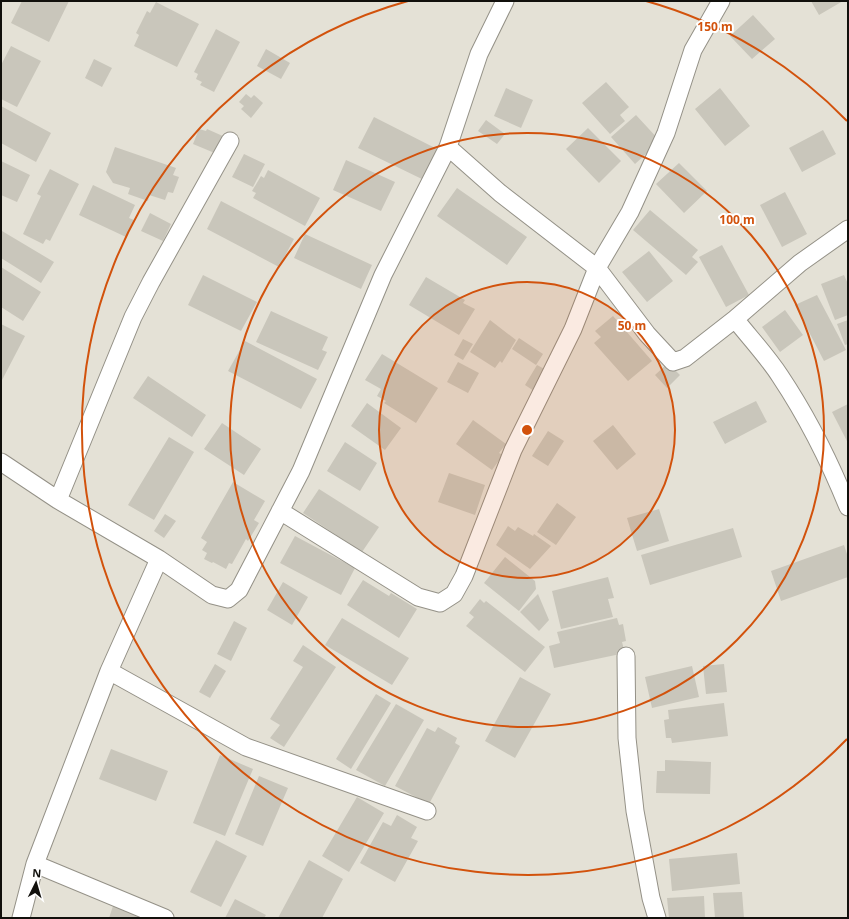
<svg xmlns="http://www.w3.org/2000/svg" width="849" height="919" font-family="'Noto Sans',sans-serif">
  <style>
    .building { fill: #c9c6bb }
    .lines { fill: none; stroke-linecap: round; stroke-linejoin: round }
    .minor-casing { stroke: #949187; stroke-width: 19 }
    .minor { stroke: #fff; stroke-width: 17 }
    .ring { fill: none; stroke: #d2520c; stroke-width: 2 }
    .centre { fill: #d2520c; stroke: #fff; stroke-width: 2 }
    .ring-label { font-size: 12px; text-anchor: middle; font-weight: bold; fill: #d2520c; stroke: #fff; stroke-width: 4; stroke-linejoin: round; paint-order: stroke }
  </style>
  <rect width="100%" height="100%" fill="#e4e1d6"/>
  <path class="building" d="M22,1H69L49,42L11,23Z
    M811,1H843L819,15Z
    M156,2L199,24L177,67L134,46L139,35L136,33L147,11L150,13Z
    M753,15L775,39L752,59L730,36Z
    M216,29L240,42L214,92L200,85L202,82L196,79L198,74L194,72Z
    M11,46L41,61L17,107L1,99V65Z
    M266,49L290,63L281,79L257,66Z
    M94,59L112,68L102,87L85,78Z
    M606,82L629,107L620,115L625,121L610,134L582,103Z
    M506,88L533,100L521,128L494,116Z
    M720,88L750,126L725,146L695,109Z
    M246,94L251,98L254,95L263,103L251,118L241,109L244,106L239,102Z
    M1,106L51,133L36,162L1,143Z
    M636,115L660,141L635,164L611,137Z
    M374,117L441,151L426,181L358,148Z
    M486,120L505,134L497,144L478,131Z
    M588,128L621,161L599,183L566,149Z
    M199,129L206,131L207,129L225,137L217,154L193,144Z
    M823,130L836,154L802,172L789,148Z
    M115,147L176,168L173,175L179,177L173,193L168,192L165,200L149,195L148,201L128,194L130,188L113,183L106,172Z
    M244,154L265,164L253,187L232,177Z
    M346,160L395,182L381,211L333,190Z
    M1,161L30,175L17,202L1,195Z
    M679,163L707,191L684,213L656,184Z
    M50,169L79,184L50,241L46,239L43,244L23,234L41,196L37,194Z
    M268,170L320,198L305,226L253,198L256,193L252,191L261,176L264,178Z
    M93,185L135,205L129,218L134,220L126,237L79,215Z
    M457,188L527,237L507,265L437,216Z
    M785,192L807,234L782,247L760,205Z
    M221,201L294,239L279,267L207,229Z
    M650,210L698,250L692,257L698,262L686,275L633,230Z
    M150,213L171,224L163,241L141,231Z
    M2,231L54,262L41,283L1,258V233Z
    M305,234L372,265L361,289L294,258Z
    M722,245L749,295L726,307L699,257Z
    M649,251L673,281L647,302L622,272Z
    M1,267L41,292L23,321L1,307Z
    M203,275L257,302L241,331L188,305Z
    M844,275L848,284V315L835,320L821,284Z
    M426,277L465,300L463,303L475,309L459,335L409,305Z
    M817,295L846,350L824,361L795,305Z
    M785,310L803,335L780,352L762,327Z
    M271,311L328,337L322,350L327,352L318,370L256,342Z
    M613,316L652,361L628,381L594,343L601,337L595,331Z
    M490,320L516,340L502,363L500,361L495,368L470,352Z
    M848,320V344L845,345L837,324Z
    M1,324L25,336L1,382Z
    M519,338L543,354L536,365L512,349Z
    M463,339L473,344L463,360L454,355Z
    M245,341L317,379L301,409L228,371Z
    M382,354L438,388L416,423L384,403L386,401L377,396L381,389L365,380Z
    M458,362L479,373L468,393L447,382Z
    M668,363L680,375L667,388L655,375Z
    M537,365L550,372L537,393L525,385Z
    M148,376L206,415L192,437L133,398Z
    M756,401L767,422L725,444L713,422Z
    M367,403L401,428L385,450L351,426Z
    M848,404V443L832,412Z
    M473,420L506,444L499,453L503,455L492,470L456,444Z
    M222,423L261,449L244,475L204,449Z
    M613,425L636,454L617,470L593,441Z
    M548,431L564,441L548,466L532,456Z
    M169,437L194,452L154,520L128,505Z
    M345,442L377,463L360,491L327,471Z
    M449,473L485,485L475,515L438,502Z
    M233,482L265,501L254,520L259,523L248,541L246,539L232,564L229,563L226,569L213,562L212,563L204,559L207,553L202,550L207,542L201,538Z
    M319,489L379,527L362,552L303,513Z
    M557,503L576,517L556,545L537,532Z
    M659,509L669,541L637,551L627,518Z
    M165,514L176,521L164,538L154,531Z
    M508,526L515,531L518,527L533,536L534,534L551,546L530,569L496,545Z
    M733,528L742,557L650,585L641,555Z
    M295,536L355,568L341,595L280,563Z
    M844,545L848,557V577L781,601L771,571Z
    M505,557L535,581L536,589L519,611L484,583Z
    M608,577L614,598L608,599L613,617L561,629L552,591Z
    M363,580L389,596L391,593L417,609L399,638L347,605Z
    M283,582L308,597L292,625L267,610Z
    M538,594L549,620L539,631L520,612Z
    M480,599L484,603L486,601L545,647L525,672L466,626L474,617L469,613Z
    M342,618L409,658L392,685L325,645Z
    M617,618L619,625L623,624L626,641L622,642L625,653L554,668L549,646L560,643L557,632Z
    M234,621L247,628L231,661L217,654Z
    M303,645L336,667L284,747L270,738L280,725L270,719L303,667L293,661Z
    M215,664L226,671L210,698L199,692Z
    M724,664L727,692L706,694L703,666Z
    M692,666L699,697L652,708L645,677Z
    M520,677L551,694L515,758L485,741Z
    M376,694L391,703L351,769L336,759Z
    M724,703L728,736L672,743L671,738H666L664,720L669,719L668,710Z
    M396,704L424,720L385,786L356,770Z
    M438,727L457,738L455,743L460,746L429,804L395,786L427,728L435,732Z
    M111,749L168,771L156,801L99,779Z
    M220,755L253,769L225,836L193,823Z
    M665,760L711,762L710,794L656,793L657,771H665Z
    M259,776L288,788L263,846L235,834Z
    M357,797L384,813L349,872L322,856Z
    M397,815L417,827L411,838L418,841L395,882L360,863L383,822L391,826Z
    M216,840L247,856L221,907L190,892Z
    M737,853L740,884L672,891L669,859Z
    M309,860L343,879L322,918H278Z
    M742,892L744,918H715L713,893Z
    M704,896L705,918H669L667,898Z
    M235,899L266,915L264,918H225Z
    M113,906L144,918H109Z"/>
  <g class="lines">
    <defs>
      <path id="minor" d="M448,147L500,193L597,268L647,334L673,362L685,358L735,319L800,263L848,229
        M735,319C750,338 767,356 780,376C808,418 829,460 848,507
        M1,462L58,500L159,559L212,595L228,599L239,590L301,471L383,275L448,147L479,54L505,1
        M58,500L133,317L151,282L230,141
        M280,511L418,597L440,603L454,594L464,576L513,450L573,329L597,268L630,212L666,133L693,50L721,1
        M626,656L627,738L635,811L651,898L657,918
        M109,671L246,747L427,811
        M35,864L165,918
        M21,918L35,864L109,671L159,559"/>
    </defs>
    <use href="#minor" class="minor-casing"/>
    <use href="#minor" class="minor"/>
  </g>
  <circle cx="527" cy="430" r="148" fill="#d2520c" fill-opacity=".12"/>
  <g class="ring">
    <circle cx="527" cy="430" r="148"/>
    <circle cx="527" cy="430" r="297"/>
    <path d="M847 739A445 445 0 1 1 408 1M646 1A445 445 0 0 1 847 121"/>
  </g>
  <circle cx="527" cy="430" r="6" class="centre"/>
  <g class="ring-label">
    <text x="715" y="31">150 m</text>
    <text x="737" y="224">100 m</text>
    <text x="632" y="330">50 m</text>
  </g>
  <rect width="849" height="919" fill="none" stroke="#11100c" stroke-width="4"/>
  <g transform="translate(36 883) rotate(5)" stroke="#ffffff" stroke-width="3" paint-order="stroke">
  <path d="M0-3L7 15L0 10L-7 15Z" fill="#11100c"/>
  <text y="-6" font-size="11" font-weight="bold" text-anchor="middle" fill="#11100c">N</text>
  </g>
</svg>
